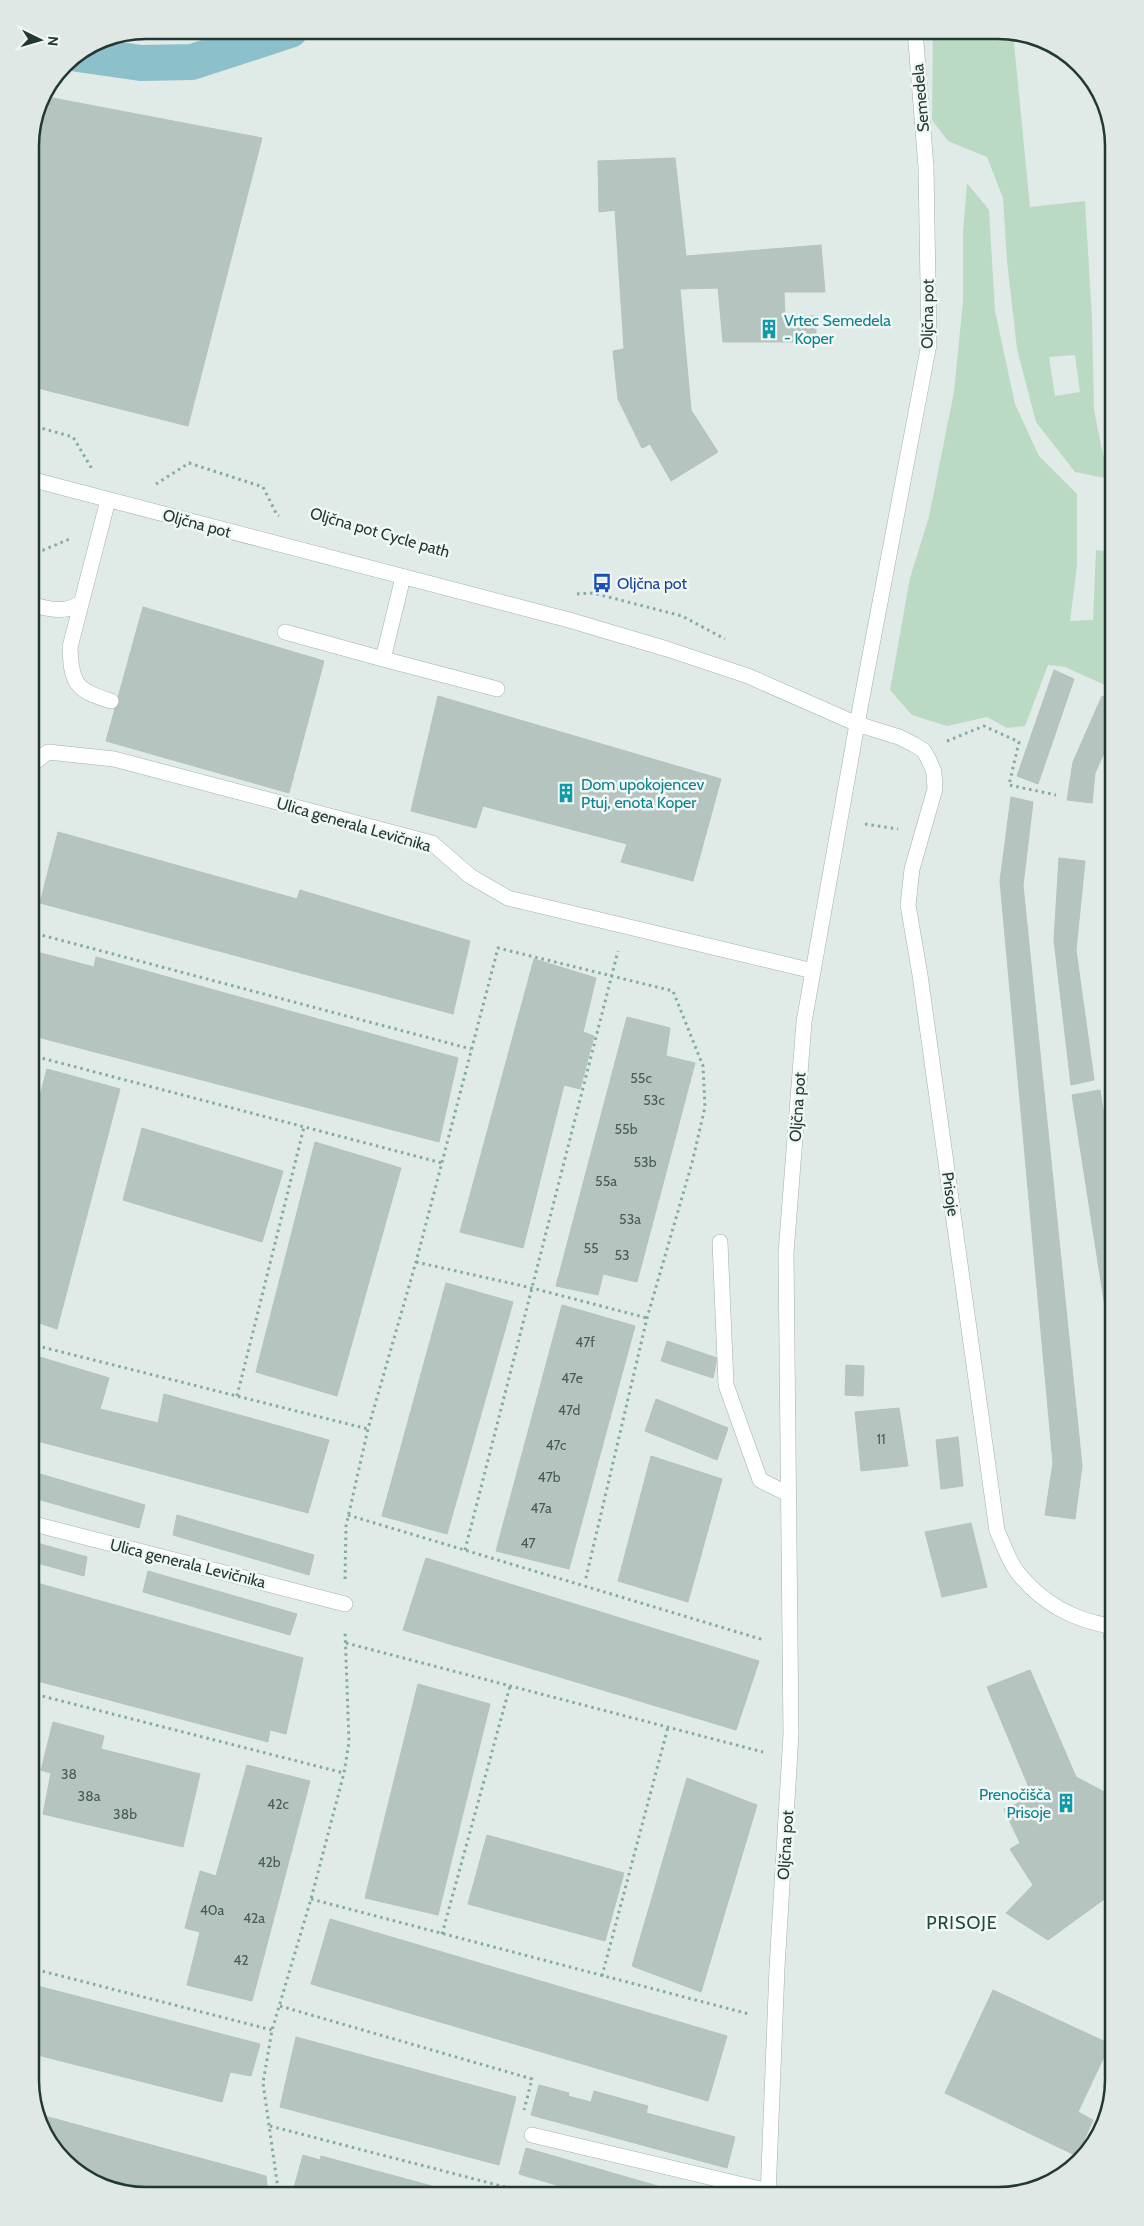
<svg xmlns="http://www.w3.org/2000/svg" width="1144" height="2226" font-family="Cabin,sans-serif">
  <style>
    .green { fill: #badac4; fill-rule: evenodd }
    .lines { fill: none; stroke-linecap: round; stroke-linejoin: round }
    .canal { stroke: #8cc0cb; stroke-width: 36 }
    .building { fill: #b6c4bf; stroke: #b3c3bd }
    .service-casing { stroke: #a3b1ad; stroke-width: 16 }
    .minor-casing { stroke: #a3b1ad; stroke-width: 16 }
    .path { stroke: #83aba0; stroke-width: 3; stroke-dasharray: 2.5 4; stroke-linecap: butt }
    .service { stroke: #fff; stroke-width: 15 }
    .minor { stroke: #fff; stroke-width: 15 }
    .labels { text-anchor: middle; stroke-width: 5; stroke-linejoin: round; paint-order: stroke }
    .number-label { font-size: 14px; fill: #475c56 }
    .street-label { font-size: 16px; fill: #223933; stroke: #f0f7f4 }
    .culture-label { font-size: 16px; fill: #0d838f; stroke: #f0f7f4; text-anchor: start }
    .transit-label { font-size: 16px; fill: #164399; stroke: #f0f7f4; text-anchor: start }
    .neighbourhood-label { font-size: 18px; letter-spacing: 1px; fill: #204940; stroke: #f0f7f4 }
    .rim { fill: none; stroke: #223933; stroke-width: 2.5 }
  </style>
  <rect width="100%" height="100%" fill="#e0eae6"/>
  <path class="green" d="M933,30H1006L1013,33L1030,207L1085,201L1092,319L1094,410L1103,455L1114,467V485L1110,479L1075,472L1036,422L1017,349L1007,261L1003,198L987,157L948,141L932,120ZM1075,355L1080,392L1055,396L1049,357Z
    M967,183L989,210L995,311L1015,404L1039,456L1077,494V566L1070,621L1093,620L1096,550L1114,552V689L1065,667L1048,665L1025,726L1007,728L987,717L947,726L912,715L890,690L910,578L929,517L954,392L963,301V232Z"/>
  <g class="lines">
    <path class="canal" d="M78,54L141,63L192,62L290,30"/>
  </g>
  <path class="building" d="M42,96L262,138L188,426L30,386V138L39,101Z
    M675,158L686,256L821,245L825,292H784L785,316H816V342H723L718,288L680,289L691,410L718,452L671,481L650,444L642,448L618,399L613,351L624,349L615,210L599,212L598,161Z
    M143,607L324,661L289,793L106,741Z
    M1054,670L1074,679L1038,784L1017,776Z
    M438,696L721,779L693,881L621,862L627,844L483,806L476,828L411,811Z
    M1102,696L1114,700V731L1095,773L1092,803L1067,800L1073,762Z
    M1011,797L1033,802L1023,885L1082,1466L1075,1519L1045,1515L1053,1463L1000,881Z
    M58,832L297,899L300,890L470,941L453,1014L40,903Z
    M1059,858L1085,861L1076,950L1094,1080L1071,1085L1054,940Z
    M37,952L94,967L96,957L458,1058L439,1142L30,1035V982Z
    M534,959L596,978L583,1032L594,1036L580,1089L564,1085L523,1248L460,1232Z
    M627,1017L670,1028L666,1056L695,1063L637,1282L603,1274L598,1295L556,1286Z
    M47,1069L120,1089L57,1329L30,1320V1134Z
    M1100,1090L1114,1179V1365L1072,1095Z
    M142,1128L283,1171L262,1242L123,1200Z
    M315,1142L401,1168L337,1396L256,1372Z
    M446,1283L513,1302L447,1534L382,1516Z
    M562,1305L635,1326L569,1569L496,1551Z
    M667,1341L717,1358L713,1378L661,1361Z
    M30,1354L109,1378L100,1409L158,1423L164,1394L329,1440L308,1513L30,1439Z
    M846,1365L864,1366L863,1396L845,1395Z
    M656,1399L728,1428L717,1460L645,1431Z
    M899,1408L908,1466L861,1471L855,1412Z
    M958,1437L963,1486L941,1489L936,1440Z
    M651,1456L722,1479L688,1602L618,1581Z
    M30,1471L145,1505L139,1528L30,1497Z
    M177,1515L314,1555L309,1575L173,1535Z
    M971,1523L987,1587L942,1597L925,1532Z
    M30,1541L87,1557L84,1576L30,1561Z
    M426,1558L759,1661L736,1730L403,1630Z
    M148,1571L297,1614L290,1635L143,1592Z
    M30,1581L303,1658L286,1734L270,1730L268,1742L30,1679Z
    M1030,1670L1076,1777L1114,1797V1892L1048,1940L1006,1913L1033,1885L1010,1849L1020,1843L1004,1809L1033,1797L987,1687Z
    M418,1684L490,1704L438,1915L365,1898Z
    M30,1717L36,1719L30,1742Z
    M53,1722L104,1736L101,1749L200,1774L183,1847L43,1814L51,1773L41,1770Z
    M247,1765L310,1781L252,2001L187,1985L200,1932L185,1928L200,1871L216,1876Z
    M687,1778L757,1805L701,1992L632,1966Z
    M487,1835L624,1873L605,1941L468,1904Z
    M330,1919L727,2036L708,2101L311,1984Z
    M30,1984L260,2044L251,2076L230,2072L222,2102L30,2053Z
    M993,1990L1110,2044L1078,2112L1093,2120L1077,2156L945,2093Z
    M296,2037L516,2097L499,2165L280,2107Z
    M539,2085L569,2093L568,2096L591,2102L594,2091L648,2106L646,2113L735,2137L727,2168L531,2115Z
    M37,2114L266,2176L268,2196H138L81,2176L39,2125Z
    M526,2148L692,2196H594L519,2174Z
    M303,2155L320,2160L321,2156L469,2196H311L312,2193L294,2188Z"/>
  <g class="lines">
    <defs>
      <path id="service" d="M108,500L70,647C71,683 76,691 111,701
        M30,604C50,609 63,614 81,603
        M285,632L383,659L403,577
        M383,659L497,689
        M30,1523L345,1604
        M532,2135L768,2191"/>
      <path id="minor" d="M30,479L569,620L667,649L748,676L857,724L899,737L913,744L923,750L928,758L934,772L935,789L912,869L908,905L920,975L997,1531C1004,1545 1009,1562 1018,1573C1042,1603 1073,1620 1110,1626L1114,1654
        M30,766L48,752L114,759L432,843L470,876L508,898L813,971
        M720,1242L726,1385L760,1480L788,1494
        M768,2196L777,1968L791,1734L786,1253L804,1022L857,724L929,344L926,167L915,30"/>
    </defs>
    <use href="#service" class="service-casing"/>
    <use href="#minor" class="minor-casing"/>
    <path class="path" d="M30,425L73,437L92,469
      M156,484L189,463L263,487L277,515L279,516
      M30,546L43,550L70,539
      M577,594L593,593L682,616L725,639
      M947,741L984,726L1019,742L1009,785L1056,795
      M865,824L898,829
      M30,932L471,1049
      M30,1055L442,1163
      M416,1262L532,1288L647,1318
      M30,1344L368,1429
      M237,1396L304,1127
      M1112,1423L1114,1422
      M348,1515L764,1640
      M465,1550L618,951
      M345,1579L346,1526L368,1429L416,1262L498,948L673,991L703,1066L705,1107L692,1163L647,1318L585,1582
      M346,1643L763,1752
      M30,1693L344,1773
      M311,1899L749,2014
      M442,1934L510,1686
      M30,1968L272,2030
      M602,1976L668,1727
      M280,2006L532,2079L524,2110
      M270,2126L540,2196
      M279,2196L263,2083L272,2030L311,1899L344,1773L349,1742L345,1630"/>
    <use href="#service" class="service"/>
    <use href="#minor" class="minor"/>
  </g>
  <defs>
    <symbol id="building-bare" viewBox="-9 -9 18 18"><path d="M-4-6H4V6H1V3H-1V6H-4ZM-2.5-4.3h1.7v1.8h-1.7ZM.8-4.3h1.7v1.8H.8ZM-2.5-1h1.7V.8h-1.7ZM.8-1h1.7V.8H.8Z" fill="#0f9aa8" stroke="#f0f7f4" stroke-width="2.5" paint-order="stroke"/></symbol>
    <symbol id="bus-bare" viewBox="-9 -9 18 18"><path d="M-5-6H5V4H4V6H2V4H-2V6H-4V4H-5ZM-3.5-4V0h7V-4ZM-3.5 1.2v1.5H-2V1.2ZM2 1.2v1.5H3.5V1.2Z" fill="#1a4fb4" stroke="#f0f7f4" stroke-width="2.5" paint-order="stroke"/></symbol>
  </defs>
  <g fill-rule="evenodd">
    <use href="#building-bare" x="755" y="315" width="28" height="28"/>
    <use href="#bus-bare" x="588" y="569" width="28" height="28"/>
    <use href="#building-bare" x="552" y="779" width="28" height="28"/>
    <use href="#building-bare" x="1052" y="1789" width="28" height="28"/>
  </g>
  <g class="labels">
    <g class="number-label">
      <text x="641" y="1083">55c</text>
      <text x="654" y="1105">53c</text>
      <text x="626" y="1134">55b</text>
      <text x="645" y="1167">53b</text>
      <text x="606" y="1186">55a</text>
      <text x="630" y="1224">53a</text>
      <text x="591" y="1253">55</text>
      <text x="622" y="1260">53</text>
      <text x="585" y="1347">47f</text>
      <text x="572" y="1383">47e</text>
      <text x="569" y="1415">47d</text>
      <text x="881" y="1444">11</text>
      <text x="556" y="1450">47c</text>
      <text x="549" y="1482">47b</text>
      <text x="541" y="1513">47a</text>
      <text x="528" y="1548">47</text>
      <text x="69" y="1779">38</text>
      <text x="89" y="1801">38a</text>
      <text x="278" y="1809">42c</text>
      <text x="125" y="1819">38b</text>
      <text x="269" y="1867">42b</text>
      <text x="212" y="1915">40a</text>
      <text x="254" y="1923">42a</text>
      <text x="241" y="1965">42</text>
    </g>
    <g class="street-label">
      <text transform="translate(920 98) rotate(-95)" y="6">Semedela</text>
      <text transform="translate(927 314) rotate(-89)" y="6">Oljčna pot</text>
      <text transform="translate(197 523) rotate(15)" y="6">Oljčna pot</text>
      <text transform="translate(380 532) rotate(16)" y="6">Oljčna pot Cycle path</text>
      <text transform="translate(354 824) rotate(16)" y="6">Ulica generala Levičnika</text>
      <text transform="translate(797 1107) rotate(-86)" y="6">Oljčna pot</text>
      <text transform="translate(951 1194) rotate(82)" y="6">Prisoje</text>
      <text transform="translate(188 1563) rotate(14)" y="6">Ulica generala Levičnika</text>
      <text transform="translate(785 1845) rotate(-86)" y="6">Oljčna pot</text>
    </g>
    <g class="culture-label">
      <text x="784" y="326">Vrtec Semedela<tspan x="784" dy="18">- Koper</tspan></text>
      <text x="581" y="790">Dom upokojencev<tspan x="581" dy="18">Ptuj, enota Koper</tspan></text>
      <text x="1051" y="1800" text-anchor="end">Prenočišča<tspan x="1051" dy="18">Prisoje</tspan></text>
    </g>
    <g class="transit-label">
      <text x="617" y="589">Oljčna pot</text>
    </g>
    <g class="neighbourhood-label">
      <text x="962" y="1929">PRISOJE</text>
    </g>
  </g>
  <path d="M0 0H1144V2226H0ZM146 39H998A107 107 0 0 1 1105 146V2080A107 107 0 0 1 998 2187H146A107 107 0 0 1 39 2080V146A107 107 0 0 1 146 39Z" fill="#e0e8e5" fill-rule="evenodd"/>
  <path class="rim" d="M146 39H998A107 107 0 0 1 1105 146V2080A107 107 0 0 1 998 2187H146A107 107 0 0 1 39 2080V146A107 107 0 0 1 146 39Z"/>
  <g transform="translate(40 40) rotate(95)" stroke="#f0f7f4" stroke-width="4" paint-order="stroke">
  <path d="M0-4L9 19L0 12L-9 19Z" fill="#223933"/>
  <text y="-8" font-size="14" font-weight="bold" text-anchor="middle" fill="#223933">N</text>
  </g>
</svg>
